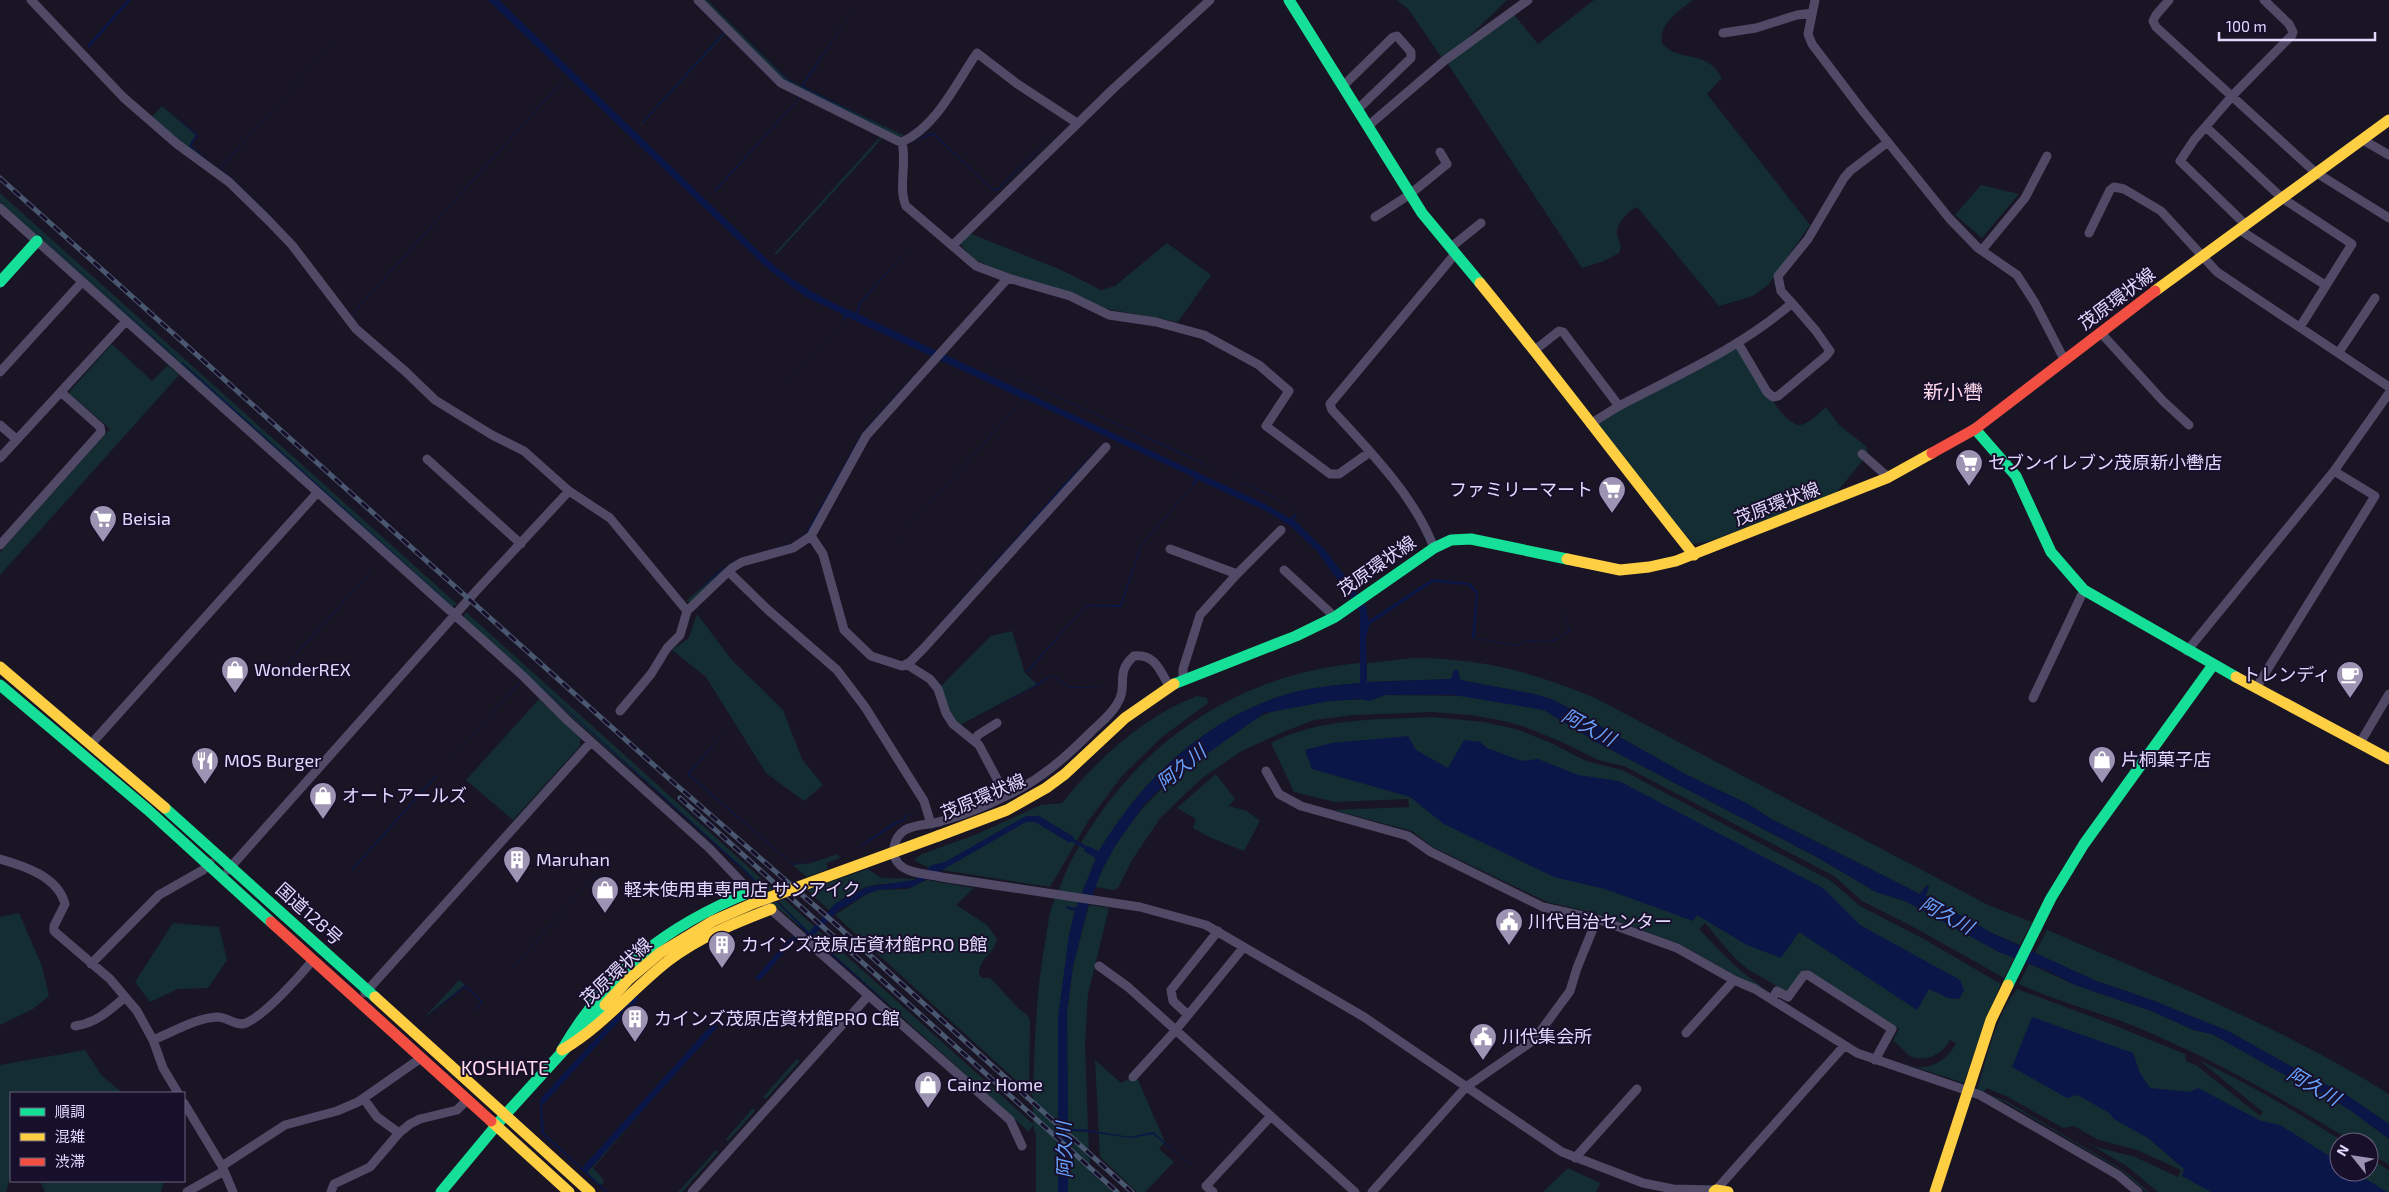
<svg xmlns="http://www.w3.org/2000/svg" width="2389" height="1192" font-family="'Exo 2','Noto Sans JP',sans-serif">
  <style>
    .green { fill: #132d33 }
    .water { fill: #0a1648 }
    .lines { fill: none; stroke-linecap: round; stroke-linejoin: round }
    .stream { stroke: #0a1648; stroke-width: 3 }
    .street { stroke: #504a66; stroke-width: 9 }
    .fast { stroke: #16e098; stroke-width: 11 }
    .slow { stroke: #ffcf43; stroke-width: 11 }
    .jam { stroke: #f24e42; stroke-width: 11 }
    .rail-casing { stroke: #495870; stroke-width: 5 }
    .rail { stroke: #180f2b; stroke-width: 3; stroke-dasharray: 9; stroke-linecap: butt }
    .slow-bridge { stroke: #ffcf43; stroke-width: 11 }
    .labels { text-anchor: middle; stroke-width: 4; stroke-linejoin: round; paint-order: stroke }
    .street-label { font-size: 18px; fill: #e3d9ff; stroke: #180f2b }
    .poi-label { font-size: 18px; fill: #e3d9ff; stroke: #180f2b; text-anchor: start }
    .water-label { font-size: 19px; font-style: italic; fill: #67a2ff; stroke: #180f2b }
    .quarter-label { font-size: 20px; fill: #ffdbed; stroke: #180f2b }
  </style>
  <rect width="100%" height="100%" fill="#1a1525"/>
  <path class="green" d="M702,0H707L788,80L905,136L899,137L785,83Z
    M1397,0H1507L1444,61L1409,10Z
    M1594,0H1693C1680,10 1658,24 1662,43C1673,57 1690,54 1705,61C1713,65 1718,71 1722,78L1707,94L1810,225L1768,285L1753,296L1719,306L1637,207C1629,210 1616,224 1617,233C1618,242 1623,244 1619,253L1604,261L1582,268L1448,64L1511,11L1538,44Z
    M725,31V34L640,126V125Z
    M162,106L196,135L189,146L204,157L185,146L151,118Z
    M881,136L882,138L871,151L777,254H774Z
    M1981,185L2019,194L1982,238L1955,215Z
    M0,193L457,604L452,607L0,202Z
    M969,233L1059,269L1101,290L1115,286L1167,243L1211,275L1178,322L1092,306L1075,293L1008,274L973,259L960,244Z
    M1738,343C1747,358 1781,426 1800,425C1809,424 1819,413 1826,407L1839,425L1866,446L1868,454L1835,494L1710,541L1693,544L1590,424Z
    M112,344L152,381L168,365L179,375L0,575V552L110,429L70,394V391Z
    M732,563L692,602L686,601L726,567Z
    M466,612L773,889L766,892L763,889L746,871L649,784L463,618Z
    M697,614L731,659L783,710L802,759L823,785L804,801L766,773L706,677L672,650L689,638Z
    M1012,631L1025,673L1037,684L960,725L953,718L940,687L991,636Z
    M1414,658C1481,658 1533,672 1595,698L1990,906L2032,922L2020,945L1992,933L1926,896L1929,886L1926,885L1920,894L1771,819L1748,804L1687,775L1554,700L1534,694L1460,680L1458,670H1454L1451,679L1367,682V663Z
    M1360,663V683C1336,685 1312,687 1288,694C1206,718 1142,779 1099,851L1084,850L1096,858L1076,908L1066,907L1075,911L1069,935L1058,1192H1036V1136L1033,1125L1029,1132L813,936L819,931L1033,1124V1096L835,915L867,894L878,890L908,889L927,880L974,888L956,905L987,925L997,939C994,953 979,959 979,974L982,978H990C1000,987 1007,997 1017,1007C1023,1013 1027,1012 1030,1021L1029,1087L1033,1092C1035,1040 1036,988 1046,938C1048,926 1049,911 1054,901C1061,886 1065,872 1073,857C1134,745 1233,675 1360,663Z
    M539,686L666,800L577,722Z
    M1385,695L1466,696L1544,710L1598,743L1815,856L1876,892L1905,901L2014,958L2004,978L1919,930L1862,901L1834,876L1624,766L1598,760L1562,742L1525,727L1504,721L1470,715L1432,712L1354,715L1314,720L1283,732L1240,752L1201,779L1161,817L1132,860L1118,888L1114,890L1095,887C1126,807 1183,768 1250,722C1276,706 1313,702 1343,700C1358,699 1371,701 1385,695Z
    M1197,696L1207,698L1208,703L1162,737L1122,776L1089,820L1050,887L929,868L914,860L922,854L977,834L1041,805L1062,803C1100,757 1141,718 1197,696Z
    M539,699L580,738V746L513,820L466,780Z
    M1432,717L1484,722L1516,729L1551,743L1586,761L1622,770L1831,881L1860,906L1922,938L2001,984L1989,1011L1964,1083L1909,1065L1896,1053C1900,1056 1904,1061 1908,1064C1927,1074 1949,1059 1956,1043L1950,1040C1941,1055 1929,1061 1911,1057L1893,1040L1899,1029L1805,969L1788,992C1777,986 1768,981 1758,975C1737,965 1720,940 1705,923L1699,929C1721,952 1741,975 1770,991L1733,974L1680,944L1596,913L1547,902L1433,847L1412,831L1315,805L1334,810L1409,807L1408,799L1335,802L1294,792L1271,743C1321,717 1377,720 1432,717Z
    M1216,774L1235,799L1229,806L1247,811L1260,821L1244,851L1211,838L1193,828L1196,819L1177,808Z
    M838,854L840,858L826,863L828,869L807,877L793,865L811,863Z
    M868,869L881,878L915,879C904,885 893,883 881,884C863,885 841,898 829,910L807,890Z
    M784,899L815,927L809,933L778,901Z
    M777,902L808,933L772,903Z
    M1089,905L1109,908L1088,994L1085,1044L1088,1130L1068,1129L1067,1012L1073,966Z
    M19,913L42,966L49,996L33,1009L0,1025V917Z
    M173,923L219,927L227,960L208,988L178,989L150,1002L135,982Z
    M2047,930C2163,980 2282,1027 2389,1094V1124L2345,1094L2301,1072L2228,1031L2149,999L2096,981L2035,953Z
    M2029,964L2075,985L2149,1010L2194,1030L2212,1034L2301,1084L2325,1095L2350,1110L2389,1139V1165L2369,1152V1142H2353C2282,1098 2211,1058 2134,1026C2096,1011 2056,1001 2019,984Z
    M459,980L465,985L424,1018Z
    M2017,989L2111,1024L2185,1054L2186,1061L2196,1065L2260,1116L2263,1112L2199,1060C2249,1084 2297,1112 2344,1142H2339V1172H2369V1158L2389,1170V1192H2158L2128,1167L2083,1140L2096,1147L2135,1157L2178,1177L2181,1170L2137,1150L2099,1140L2074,1126L2063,1128L2008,1097L1987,1088L1984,1091H1977C1987,1057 1995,1017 2017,989Z
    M85,1050L102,1076L123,1093H11V1173L6,1192H0V1065Z
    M797,1059L800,1061L766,1099L763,1097Z
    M1095,1060L1121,1083L1132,1077L1138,1080L1165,1142L1159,1149L1174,1162L1145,1192H1137L1100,1157Z
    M1990,1095L2006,1101L2123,1170L2149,1192H2146L2121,1170L2005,1102L1988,1096Z
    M652,1100L593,1168L602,1178L604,1182L600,1186L586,1174Z
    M753,1108L755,1111L728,1141L726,1139Z
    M1068,1131L1088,1132L1090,1172L1113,1192H1068Z
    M716,1150L718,1152L682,1192H678Z
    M1568,1168L1600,1183L1596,1192H1543Z
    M40,1181H164L161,1192H45Z"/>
  <path class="water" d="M127,0H131L89,48L87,46Z
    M372,0L221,168L285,228L220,168L189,146L196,135L162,106L198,135L191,146L220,168Z
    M488,0H499L769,261C795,283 824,300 856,313L859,303L926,229L860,304L858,314L1265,504L1291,519L1298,510L1266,493L953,349L1182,453L1298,510L1294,520L1325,550L1351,584L1366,606L1368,621L1432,579L1470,583L1478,592L1475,638L1517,645C1528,636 1543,644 1555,639C1560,637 1565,633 1569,631L1561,606L1586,577L1561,606L1570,631L1554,641L1524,642L1517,646L1472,638L1476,594L1468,585L1433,582L1369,625L1366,639L1367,682L1451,679L1454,670H1458L1460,680L1534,694L1554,700L1687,775L1748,804L1771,819L1920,894L1927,885L1929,886L1926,896L1992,933L2096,981L2149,999L2228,1031L2301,1072L2345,1094L2389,1124V1139L2350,1110L2325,1095L2301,1084L2212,1034L2194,1030L2149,1010L2075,985L2048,971L1999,952L1905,901L1876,892L1815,856L1598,743L1544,710L1454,695H1385L1370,701L1361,699L1330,701L1264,713L1165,784L1144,805L1115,846L1101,872L1087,910L1073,966L1067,1012L1068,1129H1082L1130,1137L1153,1132L1206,1177L1153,1134L1131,1138L1081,1131H1068V1192H1058V1017L1069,935L1075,911L1066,908V906L1076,908L1096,858L1084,851L1087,846L1099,851C1142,779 1206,718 1288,694C1312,687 1336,685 1360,683V612L1317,551L1292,527L1270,513L1198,480L1142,545L1121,607L1086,606L1027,673L1037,684L1052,675L1071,687H1113L1071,688L1052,676L1037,686L965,724L1037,685L1026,672L1086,605H1120L1141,545L1192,486L1195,478L1023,398L1021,400L1019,397L847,317L640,546L842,323L844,315L806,297L768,269Z
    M707,0L788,79L801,86L860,0L803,86L901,136L788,80Z
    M724,32L725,33L644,122L643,121Z
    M562,81V82L351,316H350Z
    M799,98H800L715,192L714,191Z
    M1066,123L997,191L992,190L933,134L911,144L930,133H934L992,189H997Z
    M0,199L177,358V359Z
    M182,362L452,606V607L181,363Z
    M925,362L867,428L811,529C790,551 760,551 733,563C718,569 704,586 691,597L732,562L794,542L806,533L861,435L867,427Z
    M1017,406H1018L840,603Z
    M1099,445L1065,486L905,663Z
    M370,572H371L277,676V675Z
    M466,618L746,871L809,932L836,903L867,887L914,880L932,865L945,862L1026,816H1039L1074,837L1070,843L1035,822H1026L913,887L878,890L867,894L839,910L813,936L906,1020L811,937L793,943L759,981L755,978L789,939L807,933L777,902L763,890L761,892L758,890L759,887L745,872Z
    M520,682H521L447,763L454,755Z
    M731,725L689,774L793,864L831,857L793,865L687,774Z
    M1408,736L1416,750L1448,768L1464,740L1480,742L1487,748L1522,761L1538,759L1578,775L1619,781L1823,888L1860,925L1960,980L1964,990L1959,999L1948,998L1929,989L1917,1010L1799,932L1781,958L1747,945L1697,915L1693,921L1605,889L1554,877L1444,824L1410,797L1312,769L1305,750L1332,743Z
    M436,775L437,776L352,871L351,870Z
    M655,808L513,968L512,967H513Z
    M922,811L905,817V820C884,829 867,847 845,852L857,848L893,823L904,819V816Z
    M465,985L483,1002L472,1014L481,1002L465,987L421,1022Z
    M636,995L639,999L542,1106L544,1133L582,1168L713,1023L718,1027L587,1172L608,1192H606L541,1133L540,1099Z
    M2032,1017L2133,1053L2140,1073L2150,1088L2190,1092L2198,1088L2261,1121L2280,1125L2339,1162V1172H2355L2387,1192H2211L2182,1176L2184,1169L2148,1138L2114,1119L2109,1113L2078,1095L2067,1098L2012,1067Z"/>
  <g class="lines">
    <path class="stream" d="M1069,838L1088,849"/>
    <path class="street" d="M31,0L123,97L177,144L229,182L268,220L292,245L356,329L406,372L435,400L492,435L524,451L569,491L610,518L687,611
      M698,0L781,83L898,141L902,142C937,126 956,83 977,53L1016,83L1077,123
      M1815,0L1808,34L1812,44L1862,110L1949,218L1978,248L2017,275L2035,303L2065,361
      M2169,0L2156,15L2153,21L2156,27L2315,172L2389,218
      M1723,33L1756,28L1797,15L1812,13
      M1343,86L1393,37L1397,36L1411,52V58L1358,109
      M1368,126L1444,61L1528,0
      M2206,127L2282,198L2352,244L2300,327
      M2363,140L2389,155
      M0,208L523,676L567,720L709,848L753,894
      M1375,217L1409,195L1447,164L1440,152
      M2246,225L2180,161L2194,140L2233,95L2292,35L2293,32L2289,24L2264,0
      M2240,230L2325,285
      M2089,233L2110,190L2114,187L2124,189L2161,211L2217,272L2389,387
      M953,245L1114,88L1210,0
      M1450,248L1481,223
      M1982,250L2025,198L2047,156
      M1008,278L1070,296L1109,315L1156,322L1204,335L1259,365L1289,391L1266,426L1330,474H1339L1370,452
      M2101,333L2163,401L2189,425
      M1738,343L1767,392L1773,397L1778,396L1826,356L1830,351L1816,331L1792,303
      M1535,350L1559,331L1563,332L1619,406L1590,424
      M2339,352L2375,298
      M0,372L82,282
      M1619,406C1678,375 1742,347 1792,303L1781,291L1778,276L1808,239L1844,178L1850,171L1888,142
      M0,425L16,439
      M1862,454L1888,477
      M0,458L126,321
      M427,459L521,544
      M811,536L823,554L844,630L871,656L902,666L909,663L924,648L1106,447
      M0,545L101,432L100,427L62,393
      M1434,548C1415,497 1369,450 1332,410L1330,404L1455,254
      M1170,549L1237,574L1200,615L1183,669V679
      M1284,570L1335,617
      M729,572L767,609L837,670L865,707L924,801L931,824
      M1237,574L1281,530
      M2187,651L2334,471L2389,393
      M906,664L930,679L938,689L946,713L953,724L979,745L1006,796
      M1169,686C1160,670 1154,653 1134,656C1114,673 1129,686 1117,704C1111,715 1100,723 1091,732C1065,758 1040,780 1006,796C986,806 964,815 942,821C931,825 916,824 905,830C894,837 890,853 898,863C907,874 929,874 941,877L1140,907L1206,925L1364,1017L1562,1152L1643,1183L1673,1189L1716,1190L1844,1046
      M2256,688L2375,496L2334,471
      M2033,698L2084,590
      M620,711L651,674L667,648L680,635L687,611L732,568L742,562L793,548L811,536L866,436L1008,278L976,266L906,206C898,189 907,162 902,142
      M975,740L978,735L997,723
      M92,743L317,493
      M2360,743L2389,694
      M1266,771L1279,794L1301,806L1408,836L1431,852L1543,907L1597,919L1677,948L1734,980L1755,989L1857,1053L1980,1095L2118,1175L2138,1192
      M0,859C25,866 58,877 65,904L54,926V931L110,979L137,1011L153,1040L163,1068L178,1093
      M228,870L477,590L569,491
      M767,906L1010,1120L1022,1146
      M91,964L159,895L203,870L210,863
      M1099,966L1128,987L1355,1192
      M365,993L591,742
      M1772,999L1777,991L1788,997L1804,975H1808L1892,1029L1875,1060
      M1188,1015L1173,1001L1171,990L1218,931
      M75,1026C96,1023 109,1011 125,997
      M1686,1033L1734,980
      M153,1040C173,1032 196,1018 217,1017C228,1017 236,1027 246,1023C265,1015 299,977 313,960
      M1133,1077L1175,1031L1243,948
      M364,1099L377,1117L399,1133
      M184,1103L222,1166L233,1192
      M1575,1158L1637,1089
      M222,1166L285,1125L337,1111L358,1102L421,1058
      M187,1192L224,1171
      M331,1192L334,1184L370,1167L399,1133L410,1124L420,1119L457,1110L467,1100
      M692,1192L868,996
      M1213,1192L1206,1186L1271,1116
      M1372,1192L1466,1087L1534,1040L1570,991L1577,968L1597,919"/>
    <path class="fast" d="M1289,0L1422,213L1480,283
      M0,282L37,241
      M1975,429L2016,476L2051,552L2084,590L2236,677
      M1174,684L1296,636L1335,617L1434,548L1451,540L1471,539L1567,559
      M0,685L148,810L271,922
      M165,808L375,997
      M2008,985L2051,898L2084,844L2213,665
      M562,1050C608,971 666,926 750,892
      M441,1192L505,1115L605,1005"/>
    <path class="slow" d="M1480,283C1553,372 1622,465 1694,555
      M2155,291L2389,120
      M1567,559L1620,570L1649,567L1676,561L1887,478L1932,453
      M0,667L165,808
      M2236,677L2389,759
      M938,836L1007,810L1046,788L1065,774L1125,718L1174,684
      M375,997L590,1192
      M562,1050C603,1026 631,990 668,961C699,937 735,923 771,909
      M491,1121L569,1192
      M1714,1192L1716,1190L1728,1192
      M1935,1192L1991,1020L2008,985"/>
    <path class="jam" d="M1932,453L1975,429L2155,291
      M271,922L491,1121"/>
    <defs>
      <path id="rail" d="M0,178L666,776L831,920L1132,1192
        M680,798L1117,1192"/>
    </defs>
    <use href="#rail" class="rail-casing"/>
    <use href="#rail" class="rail"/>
    <path class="slow-bridge" d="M605,1005L629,979L660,953L713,921L754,903L938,836"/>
  </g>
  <defs>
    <symbol id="supermarket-pin" viewBox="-11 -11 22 30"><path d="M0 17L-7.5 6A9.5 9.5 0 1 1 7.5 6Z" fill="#9d94b3" stroke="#180f2b"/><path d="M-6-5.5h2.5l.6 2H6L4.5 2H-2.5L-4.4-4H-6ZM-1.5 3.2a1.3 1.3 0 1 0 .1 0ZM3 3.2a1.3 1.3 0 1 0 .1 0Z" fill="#fff"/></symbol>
    <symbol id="shop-pin" viewBox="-11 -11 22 30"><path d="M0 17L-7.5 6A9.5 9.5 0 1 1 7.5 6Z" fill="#9d94b3" stroke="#180f2b"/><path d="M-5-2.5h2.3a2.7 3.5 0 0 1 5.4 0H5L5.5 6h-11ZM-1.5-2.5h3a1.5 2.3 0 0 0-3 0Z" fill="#fff"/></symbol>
    <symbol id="cafe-pin" viewBox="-11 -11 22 30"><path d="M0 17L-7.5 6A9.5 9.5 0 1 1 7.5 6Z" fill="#9d94b3" stroke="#180f2b"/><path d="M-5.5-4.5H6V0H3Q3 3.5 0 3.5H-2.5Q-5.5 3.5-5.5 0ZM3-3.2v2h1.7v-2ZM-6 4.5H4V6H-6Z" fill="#fff"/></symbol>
    <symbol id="restaurant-pin" viewBox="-11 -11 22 30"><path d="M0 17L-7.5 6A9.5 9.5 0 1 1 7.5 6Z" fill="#9d94b3" stroke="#180f2b"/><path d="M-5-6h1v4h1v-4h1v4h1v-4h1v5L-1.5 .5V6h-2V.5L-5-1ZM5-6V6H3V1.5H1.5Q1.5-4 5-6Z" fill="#fff"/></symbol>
    <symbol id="building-pin" viewBox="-11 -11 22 30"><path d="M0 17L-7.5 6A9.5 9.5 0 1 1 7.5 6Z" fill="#9d94b3" stroke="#180f2b"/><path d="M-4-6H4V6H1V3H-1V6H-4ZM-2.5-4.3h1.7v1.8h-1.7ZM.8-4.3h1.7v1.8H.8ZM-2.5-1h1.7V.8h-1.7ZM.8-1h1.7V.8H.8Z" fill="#fff"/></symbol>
    <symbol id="civic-pin" viewBox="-11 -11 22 30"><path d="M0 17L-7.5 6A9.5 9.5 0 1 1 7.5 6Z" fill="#9d94b3" stroke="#180f2b"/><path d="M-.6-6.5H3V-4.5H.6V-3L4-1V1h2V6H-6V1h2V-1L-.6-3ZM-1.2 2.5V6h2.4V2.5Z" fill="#fff"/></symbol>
  </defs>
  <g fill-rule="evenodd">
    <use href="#supermarket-pin" x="1953" y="447" width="32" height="43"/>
    <use href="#supermarket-pin" x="1596" y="474" width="32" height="43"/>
    <use href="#supermarket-pin" x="87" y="503" width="32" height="43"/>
    <use href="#shop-pin" x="219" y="654" width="32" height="43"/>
    <use href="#cafe-pin" x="2334" y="659" width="32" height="43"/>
    <use href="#shop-pin" x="2086" y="744" width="32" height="43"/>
    <use href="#restaurant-pin" x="189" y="745" width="32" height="43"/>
    <use href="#shop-pin" x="307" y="780" width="32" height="43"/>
    <use href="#building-pin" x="501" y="844" width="32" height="43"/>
    <use href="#shop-pin" x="589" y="874" width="32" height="43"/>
    <use href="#civic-pin" x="1493" y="906" width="32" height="43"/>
    <use href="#building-pin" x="706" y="929" width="32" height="43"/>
    <use href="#building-pin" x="619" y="1003" width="32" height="43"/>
    <use href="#civic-pin" x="1467" y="1021" width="32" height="43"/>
    <use href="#shop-pin" x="912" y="1069" width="32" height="43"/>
  </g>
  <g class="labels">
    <g class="street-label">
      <text transform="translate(2117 299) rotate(-37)" y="6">茂原環状線</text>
      <text transform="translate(1777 504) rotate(-21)" y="6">茂原環状線</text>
      <text transform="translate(1377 566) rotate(-35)" y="6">茂原環状線</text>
      <text transform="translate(983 797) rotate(-23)" y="6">茂原環状線</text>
      <text transform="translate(309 914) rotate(42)" y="6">国道128号</text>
      <text transform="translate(616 972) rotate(-43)" y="6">茂原環状線</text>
    </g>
    <g class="poi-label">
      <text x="1988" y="469">セブンイレブン茂原新小轡店</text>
      <text x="1593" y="496" text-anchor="end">ファミリーマート</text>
      <text x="122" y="525">Beisia</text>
      <text x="254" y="676">WonderREX</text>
      <text x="2331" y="681" text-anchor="end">トレンディ</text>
      <text x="2121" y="766">片桐菓子店</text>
      <text x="224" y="767">MOS Burger</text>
      <text x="342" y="802">オートアールズ</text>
      <text x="536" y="866">Maruhan</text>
      <text x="624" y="896">軽未使用車専門店 サンアイク</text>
      <text x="1528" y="928">川代自治センター</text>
      <text x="741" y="951">カインズ茂原店資材館PRO B館</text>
      <text x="654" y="1025">カインズ茂原店資材館PRO C館</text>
      <text x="1502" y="1043">川代集会所</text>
      <text x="947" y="1091">Cainz Home</text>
    </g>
    <g class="water-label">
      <text transform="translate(1589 727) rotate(28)" y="7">阿久川</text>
      <text transform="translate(1181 767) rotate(-39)" y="7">阿久川</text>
      <text transform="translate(1947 915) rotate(28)" y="7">阿久川</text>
      <text transform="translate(2314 1086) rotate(30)" y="7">阿久川</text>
      <text transform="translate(1064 1150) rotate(-91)" y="7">阿久川</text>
    </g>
    <g class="quarter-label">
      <text x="1953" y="399">新小轡</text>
      <text x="505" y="1075">KOSHIATE</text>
    </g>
  </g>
  <rect x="10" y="1092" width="175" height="90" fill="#180f2b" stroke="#696080"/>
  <rect x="20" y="1108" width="25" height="8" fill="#16e098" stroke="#696080"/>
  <text x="55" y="1117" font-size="15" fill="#e3d9ff">順調</text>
  <rect x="20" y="1133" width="25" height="8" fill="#ffcf43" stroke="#696080"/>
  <text x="55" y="1142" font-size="15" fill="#e3d9ff">混雑</text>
  <rect x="20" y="1158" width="25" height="8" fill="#f24e42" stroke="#696080"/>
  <text x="55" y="1167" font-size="15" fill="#e3d9ff">渋滞</text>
  <g transform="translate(2354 1157) rotate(300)"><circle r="24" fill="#180f2b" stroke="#696080"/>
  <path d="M0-4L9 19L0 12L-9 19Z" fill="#9d94b3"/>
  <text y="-8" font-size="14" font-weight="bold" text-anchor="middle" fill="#e3d9ff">N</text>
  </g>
  <path d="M2219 32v8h156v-8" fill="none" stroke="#e3d9ff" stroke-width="2.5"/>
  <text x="2226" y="32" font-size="15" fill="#e3d9ff" stroke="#180f2b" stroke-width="4" paint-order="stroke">100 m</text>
</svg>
